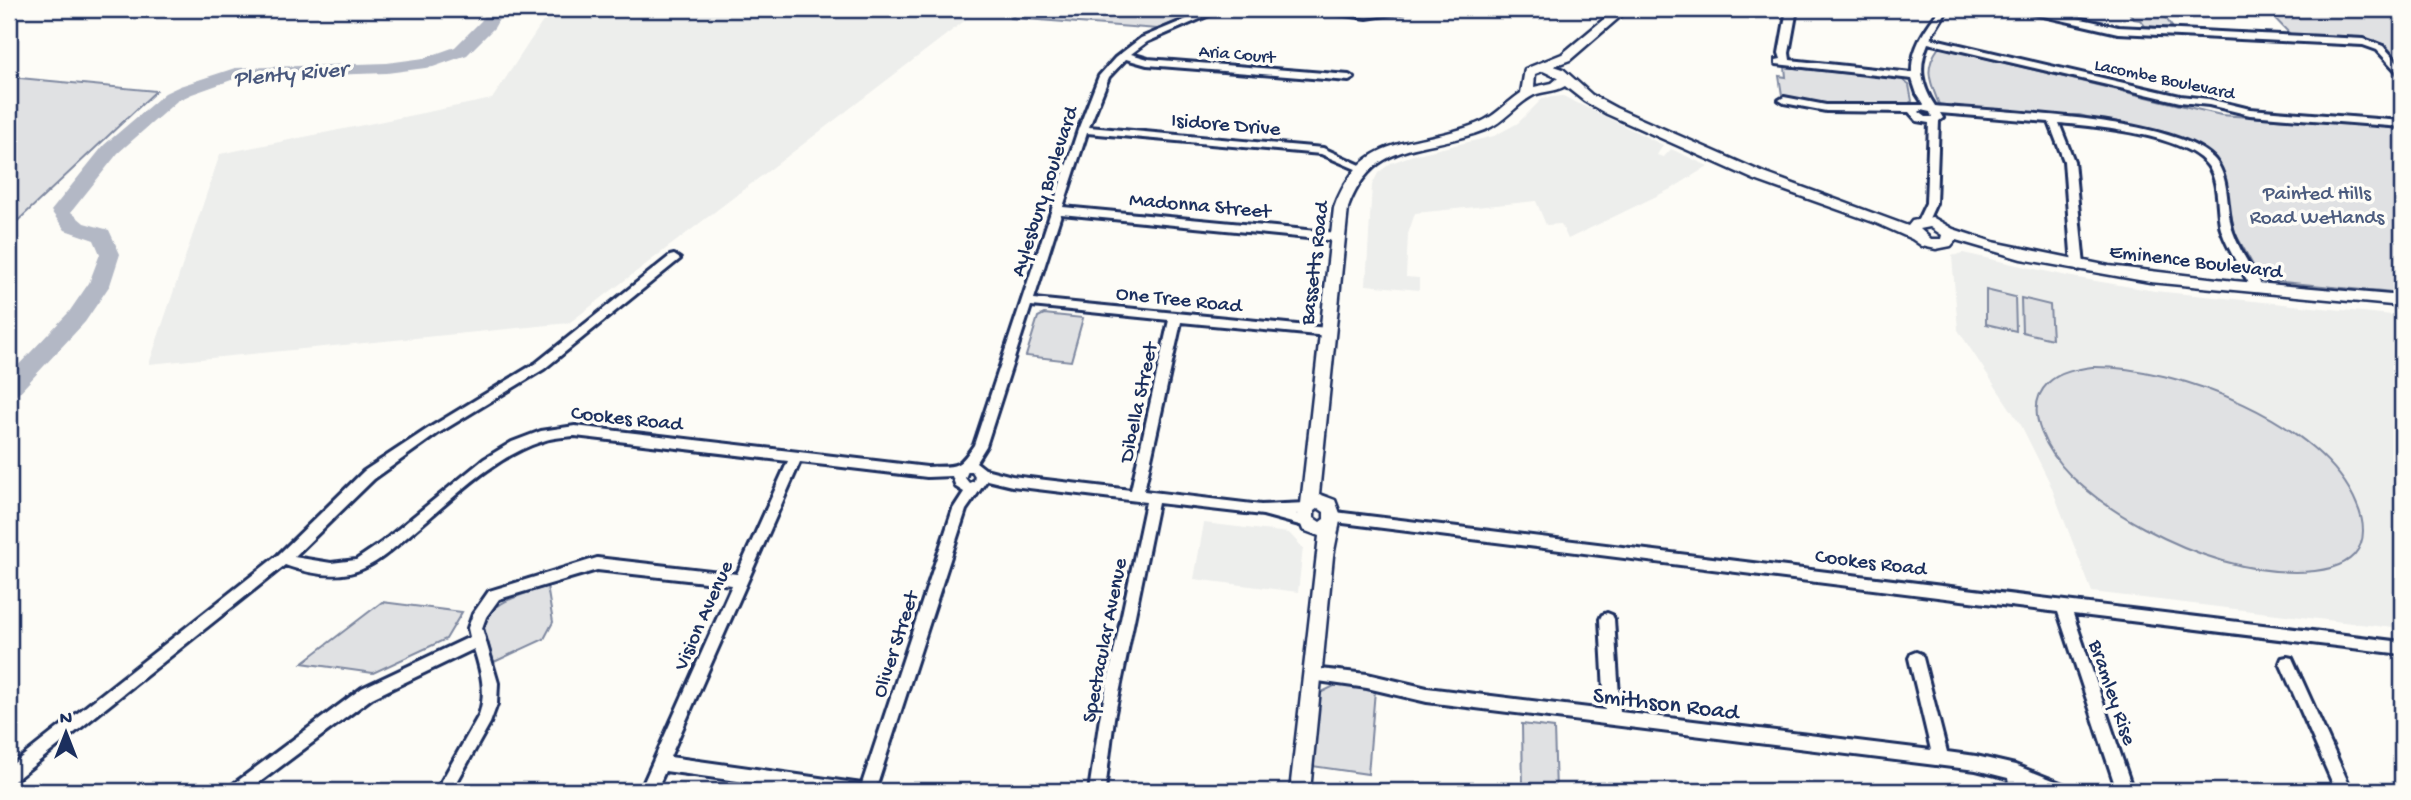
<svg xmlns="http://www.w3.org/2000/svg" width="2411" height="800" font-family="'Gochi Hand',sans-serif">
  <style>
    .built { fill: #edeeec }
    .green { fill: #e0e1e3; stroke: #7e88a0; stroke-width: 2 }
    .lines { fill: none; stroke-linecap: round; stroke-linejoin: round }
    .river { fill: #b3b8c5; fill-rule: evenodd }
    .minor-casing { stroke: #1b2f5e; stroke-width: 6 }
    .tertiary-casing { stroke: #1b2f5e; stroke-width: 5 }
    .minor { fill: #fdfcf7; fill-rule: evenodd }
    .tertiary { fill: #fdfcf7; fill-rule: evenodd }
    .labels { text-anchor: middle; stroke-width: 7; stroke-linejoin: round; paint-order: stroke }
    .far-street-label { font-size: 18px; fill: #1b2f5e; stroke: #fdfcf7 }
    .street-label { font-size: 21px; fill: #1b2f5e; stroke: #fdfcf7 }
    .park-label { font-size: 21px; fill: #4c5c7f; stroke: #fdfcf7 }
    .water-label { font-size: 23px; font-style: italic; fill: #49587d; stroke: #fdfcf7 }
    .near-street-label { font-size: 24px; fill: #1b2f5e; stroke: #fdfcf7 }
  </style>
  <rect width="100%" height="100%" fill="#fdfcf7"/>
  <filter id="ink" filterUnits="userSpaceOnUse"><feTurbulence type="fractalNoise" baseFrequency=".0143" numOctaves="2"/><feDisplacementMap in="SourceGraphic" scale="14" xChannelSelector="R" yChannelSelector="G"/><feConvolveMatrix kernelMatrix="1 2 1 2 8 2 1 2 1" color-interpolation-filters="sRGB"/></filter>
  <g filter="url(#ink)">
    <path class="built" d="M551,9H980L569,323L149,364L220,154L492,99Z
      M1563,96L1663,145L1657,155L1664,157L1671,149L1708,166L1673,188L1568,239L1561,224L1546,225L1536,201L1415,213L1408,234L1406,277L1419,278V290L1366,285L1372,185L1378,173L1391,163L1413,155L1494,136L1518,123L1543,98Z
      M1963,253L2072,277L2155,291L2402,316V629L2092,592L2049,481L2021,425L1958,330L1952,256Z
      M1204,523L1289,533L1303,548L1298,592L1194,579Z"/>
    <path class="green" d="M1022,9H1206L1158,29L1011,18Z
      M2126,9H2159L2173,28L2145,26L2140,20L2134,19Z
      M2266,9H2402V64L2387,47L2374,40L2291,35Z
      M1939,47L2221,115L2402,128V294L2264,280L2259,276L2235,233L2221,168L2215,158L2191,142L2079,115H2029L1940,107C1931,83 1922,70 1939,47Z
      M1785,67L1901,79L1909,85L1912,101L1904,106L1861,103H1820L1782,95L1779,76L1786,77Z
      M9,77L156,91L9,229Z
      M1986,290L2015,297L2016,331L1986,324Z
      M2021,298L2050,305L2052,339L2022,332Z
      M1044,314L1083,318L1071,361L1026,356L1038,317Z
      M2092,367C2177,366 2323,421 2357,505C2364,521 2367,541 2354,555C2340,570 2315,572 2295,572C2243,572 2189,552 2144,528C2118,514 2092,496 2071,476C2050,455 2020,410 2048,383C2059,372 2078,369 2092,367Z
      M547,586L553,622L544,639L494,662L483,626C490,600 524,595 547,586Z
      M382,602L462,612L446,639L373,673L302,663Z
      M1336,685L1375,690L1368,774L1312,766L1320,693Z
      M1522,724L1554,728L1556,791H1523Z"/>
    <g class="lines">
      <path class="river" d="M489,9H505L494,28L467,55L433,67L387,73L237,78L192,94L177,101L118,153L71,212L84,223L109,230L120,254L110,285L85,322L17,395L9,397V375L69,312L89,283L100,254L94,240L65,230L51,211L104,145L165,93L180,86L235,68L387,63L424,58L455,47L481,21Z"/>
      <defs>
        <path id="minor" d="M1211,9H1223L1147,42L1131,54L1148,59L1349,75L1354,78L1349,81L1147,65L1126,59L1109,77L1089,127L1323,148L1367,168L1366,170H1358L1321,154L1087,133L1063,207L1338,233L1343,237L1338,241L1061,214L1034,299L1327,328L1333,332L1327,336L1181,322L1144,491L1261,505L1306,503L1311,504L1313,508L1311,512L1296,514L1312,518L1314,522L1312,526L1307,527L1263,515L1158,503L1114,718L1105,791H1089L1100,718L1146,502L1012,486L987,480L966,510L875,791H810L665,771L656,791H640L732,585L597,570L499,599L486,617L482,628L498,683L497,704L490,723L452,791H436L479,715C487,691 481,672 474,649L372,698L248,791H228L231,786L362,688L470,637L468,628L473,614L489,591L597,558L737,574L788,461L575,436C565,437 553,437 543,441C490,458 450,502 407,537C394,548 380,561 364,568C339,580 310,574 285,565L14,781L9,783V767L278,555L364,471L429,428L536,363L670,256L674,255L680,259L544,369L437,434L374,479L294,557L331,563L356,560L381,543L484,459L512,442L541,431L575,426L927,467C957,466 957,470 974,445L1078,130L1099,76L1115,58L1141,38ZM1031,306L1169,320L1131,490L1012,476L985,469L976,462L986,446ZM800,462L927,477L952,476L956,487L964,492L953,509L862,784L670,757ZM968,471H972L975,476L974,481L969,483L965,478Z
          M1318,9C1335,8 1353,13 1369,12C1383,11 1395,8 1409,9L1404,12L1367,18L1323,12Z
          M1787,9H1797L1789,53L1790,60L1912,73C1911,48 1926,28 1940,9H1948L1930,38L2180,96L2209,99L2250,109L2402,121V127L2250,115L2209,105L2180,102L1928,43C1918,67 1921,85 1935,106C1994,112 2178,116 2215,160C2231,180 2225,210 2233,232C2240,252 2253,271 2264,289L2262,292H2254C2243,272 2228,251 2221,229C2216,209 2220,183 2208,166C2187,135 2094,126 2059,123L2074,161L2084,266L2078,270L2072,266L2064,161L2049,122L1940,113L1943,118L1939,121L1936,203L1926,225H1918L1917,222L1926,203L1929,123L1917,121L1909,112L1826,111L1784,103L1779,100L1784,97L1826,105H1924L1917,94L1912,79L1776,64V60L1781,59L1779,53ZM1921,110L1930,112L1932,117H1926L1919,112Z
          M2021,9H2037L2118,27L2364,39L2383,46L2402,67V75L2399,74L2377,50L2363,45L2118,33L2026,12Z
          M1335,512L2402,642V654L2073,614L2133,791H2117L2058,612L1335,522L1330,521L1328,517L1330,513Z
          M1607,613L1612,615L1614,619L1620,712L1931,750L1909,658L1911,654L1916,652L1921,654L1923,658L1947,752L1976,756L2015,765L2068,786L2071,791H2045L2024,783L2026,791H2010L2008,778L1976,770L1427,702L1367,688L1311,680L1306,679L1304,674L1306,669L1311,668L1367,674L1427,688L1605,710L1600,619L1602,615Z
          M2287,657L2292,658L2352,791H2336L2280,663L2282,658Z"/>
        <path id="tertiary" d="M1616,9H1629L1570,60L1554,66L1563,69L1592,95L1616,108L1764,173L1908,226L1912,221L1932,217L1953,229L1993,242L2109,266L2234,281L2402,296V306L2150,282L2021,259L1956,240L1951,246L1936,249L1922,246L1912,239L1876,223L1755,180L1607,114L1584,101L1565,86C1555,92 1544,91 1534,95C1516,104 1505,122 1485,130C1427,153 1374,137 1348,208L1319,494L1335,500L1341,516L1333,556L1310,791H1290L1319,536L1303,530L1297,514L1301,504L1334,208C1363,130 1412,149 1476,124C1494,118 1506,103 1521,93L1525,69L1562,54ZM1543,71L1558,78L1552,83L1534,87L1535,74ZM1930,227L1942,235L1941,239H1931L1920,229ZM1318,508L1324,512V519L1320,522L1314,518V511Z"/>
      </defs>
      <use href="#minor" class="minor-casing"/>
      <use href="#tertiary" class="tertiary-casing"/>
      <use href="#minor" class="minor"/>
      <use href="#tertiary" class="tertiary"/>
    </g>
  </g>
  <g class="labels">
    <g class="far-street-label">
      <text transform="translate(1237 53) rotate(5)" y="6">Aria Court</text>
      <text transform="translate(2165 78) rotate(12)" y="6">Lacombe Boulevard</text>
    </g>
    <g class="street-label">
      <text transform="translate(1226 123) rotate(5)" y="7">Isidore Drive</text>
      <text transform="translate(1043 191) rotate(-72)" y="7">Aylesbury Boulevard</text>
      <text transform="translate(1200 204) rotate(5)" y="7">Madonna Street</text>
      <text transform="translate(2196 260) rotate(7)" y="7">Eminence Boulevard</text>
      <text transform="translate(1313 263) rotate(-83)" y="7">Bassetts Road</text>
      <text transform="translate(1179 298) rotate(6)" y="7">One Tree Road</text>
      <text transform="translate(1137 402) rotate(-78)" y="7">Dibella Street</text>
      <text transform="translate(627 417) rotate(6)" y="7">Cookes Road</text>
      <text transform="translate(1871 561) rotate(7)" y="7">Cookes Road</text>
      <text transform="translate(702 615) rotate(-66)" y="7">Vision Avenue</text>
      <text transform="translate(1103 640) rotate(-79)" y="7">Spectacular Avenue</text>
      <text transform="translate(894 644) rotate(-72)" y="7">Oliver Street</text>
      <text transform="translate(2114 692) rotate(71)" y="7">Bramley Rise</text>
    </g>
    <g class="park-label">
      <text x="2317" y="199">Painted Hills<tspan x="2317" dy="24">Road Wetlands</tspan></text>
    </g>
    <g class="water-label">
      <text transform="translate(290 72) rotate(-5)" y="8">Plenty River</text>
    </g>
    <g class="near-street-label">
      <text transform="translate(1666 702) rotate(7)" y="8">Smithson Road</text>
    </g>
  </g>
  <rect width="2411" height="800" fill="none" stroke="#fdfcf7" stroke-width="35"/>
  <rect x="18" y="18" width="2376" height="765" fill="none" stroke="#1b2f5e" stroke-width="2.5" filter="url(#ink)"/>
  <g transform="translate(66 733)" stroke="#fdfcf7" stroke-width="5" paint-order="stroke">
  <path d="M0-5L12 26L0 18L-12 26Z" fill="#1b2f5e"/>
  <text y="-10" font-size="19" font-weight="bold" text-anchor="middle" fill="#1b2f5e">N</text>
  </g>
</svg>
